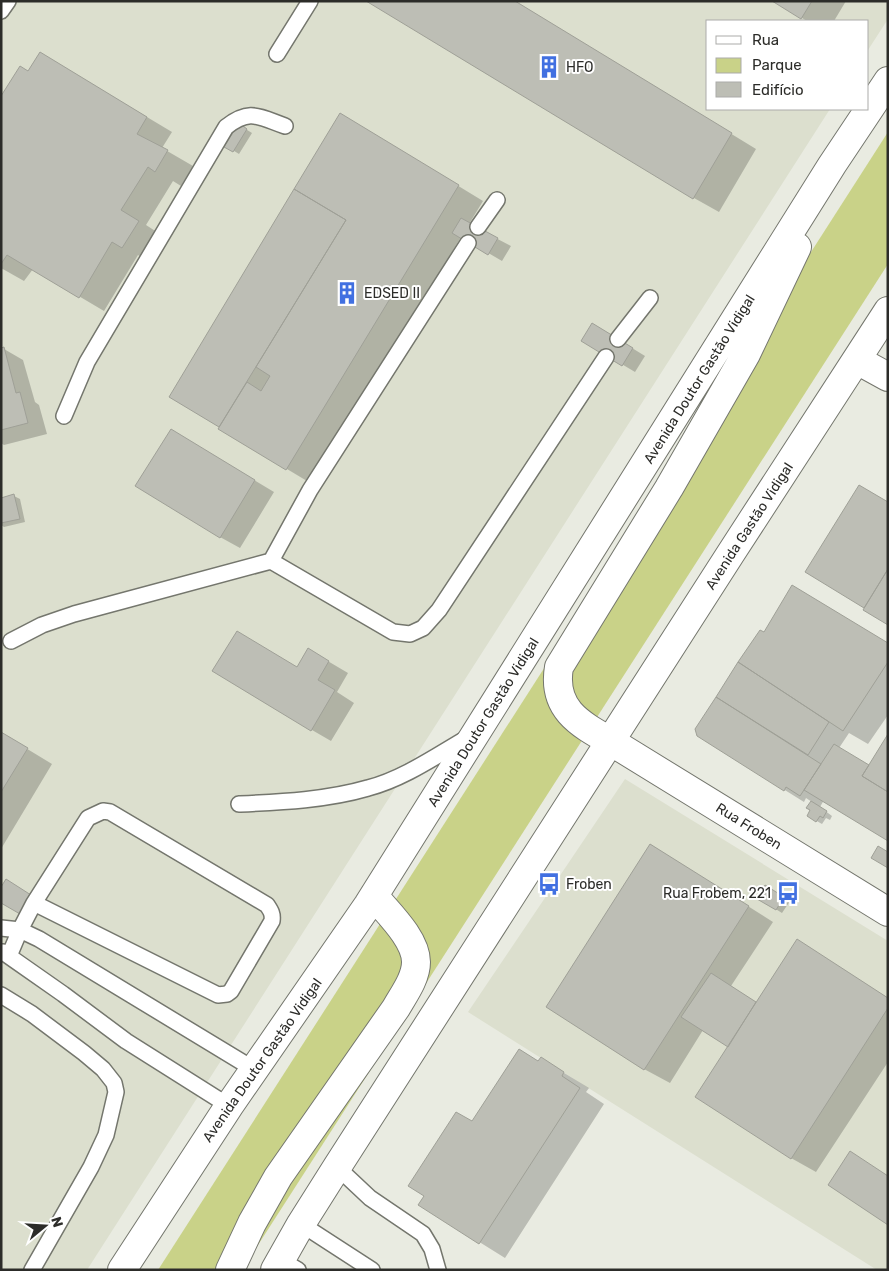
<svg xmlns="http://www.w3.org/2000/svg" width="889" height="1271" font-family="Rubik,sans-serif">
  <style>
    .built { fill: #dcdfce }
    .green { fill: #c9d288 }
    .shadow { fill: #0003 }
    .building { fill: #bdbeb5; stroke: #9fa097 }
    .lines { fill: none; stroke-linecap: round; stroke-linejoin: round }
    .service-casing { stroke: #74766d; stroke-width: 18 }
    .minor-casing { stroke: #74766d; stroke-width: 30 }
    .trunk-casing { stroke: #74766d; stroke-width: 30 }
    .service { stroke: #fff; stroke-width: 15 }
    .minor { stroke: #fff; stroke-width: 28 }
    .trunk { stroke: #fff; stroke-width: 28 }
    .labels { text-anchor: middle; stroke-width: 4; stroke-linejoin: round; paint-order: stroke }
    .poi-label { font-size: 14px; fill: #2c2c29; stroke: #fff; text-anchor: start }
    .street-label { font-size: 14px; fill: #2c2c29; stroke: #fff }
  </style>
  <rect width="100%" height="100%" fill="#e9ebe1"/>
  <path class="built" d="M1,1H888V19L868,50V21H708V109H830L87,1270H1Z
    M625,779L888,941V1270H877L468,1012Z"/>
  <path class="green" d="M888,132V264L242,1270H158Z"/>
  <path class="shadow" d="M514,1L756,149L719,212L694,198Z
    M774,1H846L834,21H807Z
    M65,68L172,132L162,148L193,166L181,186L173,181L146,225L163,236L148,261L138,255L104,311L33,269L24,281L1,268V98L28,72Z
    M239,125L252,133L239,154L226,146Z
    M365,129L483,201L469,224L511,246L502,261L461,237L312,484L220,429L221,427L170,397Z
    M606,332L645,356L635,372L583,341Z
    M1,349H4L23,360L35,402L39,405L47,434L4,445L1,443Z
    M190,442L274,492L240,548L220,537Z
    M14,496L20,499L25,522L4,527L1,525V499Z
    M760,632L888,644V715L868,744L849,733L839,748L888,839L824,800L820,807L832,816L830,820L826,818L822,824L808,816L812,810L808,808L812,802L806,798L804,802L698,736L697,729Z
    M309,650L348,673L337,692L354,703L331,741L312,730L297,669Z
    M1,733L52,764L1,849Z
    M651,845L773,922L731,986L757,1003L797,941L888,998V1062L816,1172L791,1158L729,1047L703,1030L670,1083L644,1069Z
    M766,887L790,901L782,913L758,898Z
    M541,1059L589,1088L586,1092L604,1104L505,1258L420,1205L472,1123Z"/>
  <path class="building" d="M366,1H515L732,133L693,199Z
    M772,1H812L801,19Z
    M40,52L147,117L137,134L168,150L155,172L148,167L121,210L139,221L122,248L112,242L79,298L7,255L1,264V96L20,66L28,71Z
    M340,113L459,185L286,470L218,429L247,382L261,391L270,376L256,367L346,220L294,189Z
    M239,123L247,129L233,152L224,147Z
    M294,189L346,220L219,427L169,397Z
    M461,218L498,238L488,255L452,233Z
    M592,323L633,348L622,366L581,341Z
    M4,347L16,393L20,392L28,423L1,430V348Z
    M171,429L255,480L220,538L135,486Z
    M859,485L888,502V569L864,608L805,572Z
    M14,494L20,519L1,523V498Z
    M888,569V625L863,610Z
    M792,585L888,643V662L843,731L738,662L760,630L764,632Z
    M237,631L297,667L308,648L329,661L318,680L335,690L311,731L212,671Z
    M738,662L829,722L808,755L716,697Z
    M716,697L821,764L800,796L786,787L784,791L697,736L695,729Z
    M1,732L28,748L1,792Z
    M888,734V792L862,776Z
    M834,744L869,765L862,776L888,792V841L804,790Z
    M811,801L827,811L823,818L820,816L816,822L807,816L810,810L806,808Z
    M650,844L749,906L644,1070L546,1007Z
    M878,846L888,852V868L871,858Z
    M6,879L31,895L20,914L1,903V887Z
    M765,885L784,897L776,910L757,899Z
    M797,939L888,998V1008L791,1159L695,1097Z
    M711,973L756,1002L728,1047L681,1017Z
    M519,1049L538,1061L541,1057L564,1072L562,1076L580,1088L479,1244L418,1205L424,1196L408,1186L456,1112L472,1121Z
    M850,1151L888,1176V1225L828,1185Z"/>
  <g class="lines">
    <defs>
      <path id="service" d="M1,11L8,1
        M277,54L310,1
        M478,227L497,200
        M468,243L310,490L271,561L393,632L410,634L423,628L439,610L606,357
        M618,339L650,298
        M64,416L87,362L226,127C250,108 259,117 285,126
        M11,641L42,625L74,614L271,561
        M239,804C282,802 327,800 368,788C403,779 436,756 467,738
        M1,928L20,930L39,939L255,1070
        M3,952L63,994L126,1041L229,1106
        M9,956L20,930L34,903L88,818L103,811L110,812L267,905C271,911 273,914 272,921L231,991L227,994L218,995L34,903
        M1,995L32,1014L84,1053L103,1069L114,1083L116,1092L106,1135L91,1167L32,1270
        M337,1167L370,1198L423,1234L432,1249L438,1270
        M301,1224L372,1270
        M281,1260L298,1270"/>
      <path id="minor" d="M857,360L888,377
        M610,741L888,912"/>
      <path id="trunk" d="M610,741C578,723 552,708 559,667L669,488L746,354L797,247
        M122,1270L229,1106L368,905L832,165L888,81
        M230,1270L252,1223L278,1177L396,1008C404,994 416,978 416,962C416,939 388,913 374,896
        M275,1270L301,1224L337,1167L731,553L888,311"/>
    </defs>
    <use href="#service" class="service-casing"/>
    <use href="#minor" class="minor-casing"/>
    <use href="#trunk" class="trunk-casing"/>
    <use href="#service" class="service"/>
    <use href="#minor" class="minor"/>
    <use href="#trunk" class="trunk"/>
  </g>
  <defs>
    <symbol id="building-bare" viewBox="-9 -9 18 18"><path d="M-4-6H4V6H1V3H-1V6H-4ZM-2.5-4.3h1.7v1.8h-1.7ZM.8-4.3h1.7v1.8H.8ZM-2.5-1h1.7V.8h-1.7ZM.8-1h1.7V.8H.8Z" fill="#4170e1" stroke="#fff" stroke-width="2.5" paint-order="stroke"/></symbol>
    <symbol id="bus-bare" viewBox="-9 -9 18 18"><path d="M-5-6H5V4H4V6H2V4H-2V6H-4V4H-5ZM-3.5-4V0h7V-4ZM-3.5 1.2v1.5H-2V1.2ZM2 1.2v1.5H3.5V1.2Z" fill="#4170e1" stroke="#fff" stroke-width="2.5" paint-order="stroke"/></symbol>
  </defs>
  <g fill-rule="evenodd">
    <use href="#building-bare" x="533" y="51" width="32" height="32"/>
    <use href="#building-bare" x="331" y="277" width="32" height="32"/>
    <use href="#bus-bare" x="533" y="868" width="32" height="32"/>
    <use href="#bus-bare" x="772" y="877" width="32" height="32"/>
  </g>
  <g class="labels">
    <g class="poi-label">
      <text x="566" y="72">HFO</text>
      <text x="364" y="298">EDSED II</text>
      <text x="566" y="889">Froben</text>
      <text x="771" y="898" text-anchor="end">Rua Frobem, 221</text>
    </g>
    <g class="street-label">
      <text transform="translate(699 379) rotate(-58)" y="5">Avenida Doutor Gastão Vidigal</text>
      <text transform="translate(749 526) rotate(-57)" y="5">Avenida Gastão Vidigal</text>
      <text transform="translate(483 722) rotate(-58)" y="5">Avenida Doutor Gastão Vidigal</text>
      <text transform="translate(749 826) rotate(32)" y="5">Rua Froben</text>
      <text transform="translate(262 1060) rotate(-55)" y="5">Avenida Doutor Gastão Vidigal</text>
    </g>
  </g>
  <rect width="889" height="1271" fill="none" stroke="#2c2c29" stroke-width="5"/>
  <rect x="706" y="20" width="162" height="90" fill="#ffffff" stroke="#ababa9"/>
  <rect x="716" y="36" width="25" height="8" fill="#ffffff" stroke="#ababa9"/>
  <text x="752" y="45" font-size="15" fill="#2c2c29">Rua</text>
  <rect x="716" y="58" width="25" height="15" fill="#c9d288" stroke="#ababa9"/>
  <text x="752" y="70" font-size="15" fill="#2c2c29">Parque</text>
  <rect x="716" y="82" width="25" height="15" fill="#bdbeb5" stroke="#ababa9"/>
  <text x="752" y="95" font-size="15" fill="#2c2c29">Edifício</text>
  <g transform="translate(45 1226) rotate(72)" stroke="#ffffff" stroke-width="4" paint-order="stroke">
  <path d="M0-4L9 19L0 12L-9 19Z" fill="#2c2c29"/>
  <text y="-8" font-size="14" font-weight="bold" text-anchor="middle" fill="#2c2c29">N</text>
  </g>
</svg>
